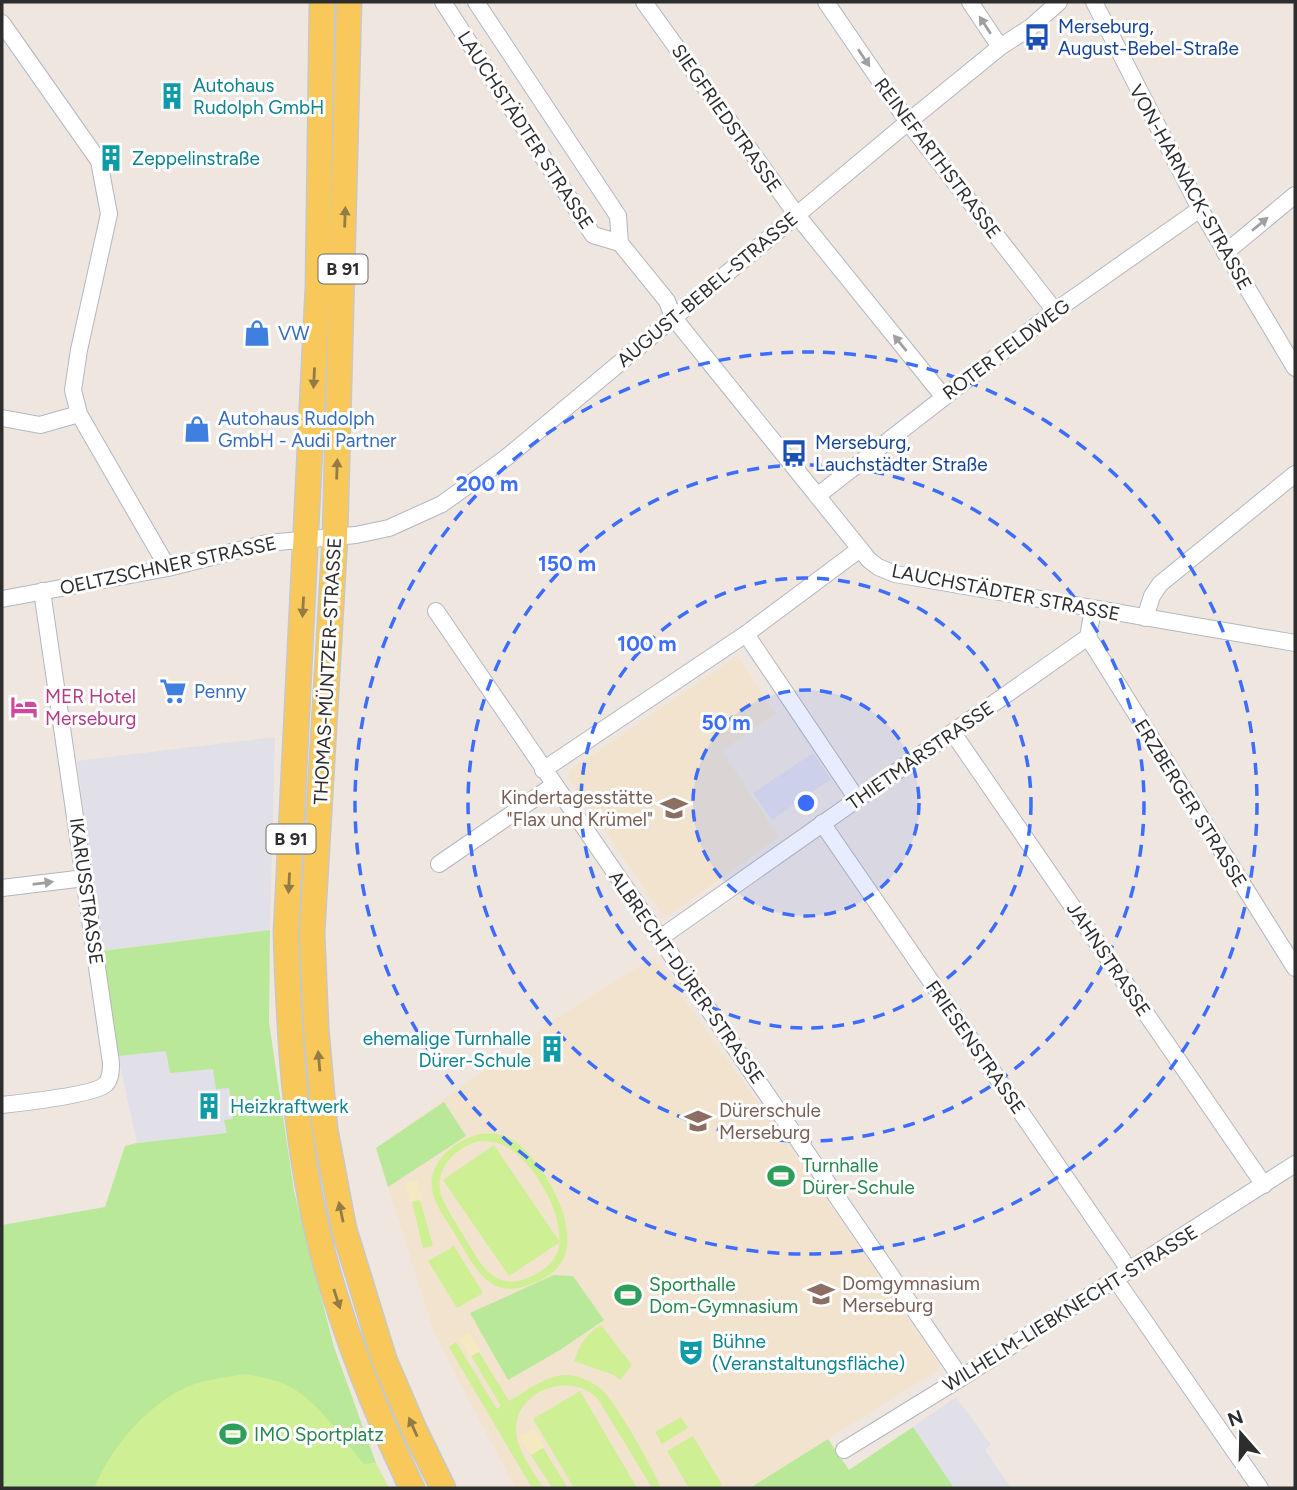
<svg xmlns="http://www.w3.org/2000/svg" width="1297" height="1490" font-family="Figtree,sans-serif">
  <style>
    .industrial { fill: #e1dfe7 }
    .education { fill: #f1e3ce }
    .green { fill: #b9e899 }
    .sand { fill: #f5e9c1 }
    .pitch { fill: #cfef94; fill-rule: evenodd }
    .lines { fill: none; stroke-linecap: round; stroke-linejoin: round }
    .street-casing { stroke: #b3b6c1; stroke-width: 18 }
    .primary-casing { stroke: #c8c8c8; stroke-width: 27 }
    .street { stroke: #fff; stroke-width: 16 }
    .primary { stroke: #f8c95a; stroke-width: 24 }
    .oneway { fill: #a0a0a0 }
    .oneway2 { fill: #927b44 }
    .ring { fill: none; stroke: #3c6dff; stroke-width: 3.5; stroke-dasharray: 12 9 }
    .labels { text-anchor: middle; stroke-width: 6; stroke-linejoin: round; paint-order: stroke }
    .shield { fill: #fff; stroke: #6c6c6c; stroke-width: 2 }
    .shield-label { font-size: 18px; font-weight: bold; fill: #2d2d2d }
    .transit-label { font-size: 19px; fill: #164399; stroke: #fff; text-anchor: start }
    .culture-label { font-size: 19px; fill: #0d838f; stroke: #fff; text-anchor: start }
    .street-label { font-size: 19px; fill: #2d2d2d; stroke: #fff }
    .shop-label { font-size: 19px; fill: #366cbe; stroke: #fff; text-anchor: start }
    .hotel-label { font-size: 19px; fill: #b23c85; stroke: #fff; text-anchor: start }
    .education-label { font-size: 19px; fill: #785e54; stroke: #fff; text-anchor: start }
    .leisure-label { font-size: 19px; fill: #27864d; stroke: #fff; text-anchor: start }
    .centre { fill: #3c6dff; stroke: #fff; stroke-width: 3.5 }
    .ring-label { font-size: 21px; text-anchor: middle; font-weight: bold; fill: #3c6dff; stroke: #fff; stroke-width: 6; stroke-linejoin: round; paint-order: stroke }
  </style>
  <rect width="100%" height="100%" fill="#efe7df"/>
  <path class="industrial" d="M275,737L270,930L102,951L77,761Z
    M813,753L831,779L772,820L753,793Z
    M167,1050L213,1069L229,1088L233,1119L228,1133L137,1143L118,1056Z
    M956,1397L991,1445L985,1450L1011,1488H954L913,1427Z"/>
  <path class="education" d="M737,656L776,714L722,751L779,837L665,918L568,778L571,769Z
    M654,957L817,1185L939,1364L938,1370L750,1488H515L434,1333L376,1148L558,1017Z"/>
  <path class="green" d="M270,930L269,1022L294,1191L334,1347L376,1463L364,1465L311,1403L195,1384L173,1396L132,1429L94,1488H2V1225L105,1207L125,1146L137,1143L227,1133L224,1120L233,1119L229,1088L216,1089L213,1069L170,1073L166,1051L118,1056L102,951Z
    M444,1102L466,1136L388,1187L376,1148Z
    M554,1275L573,1276L604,1320L560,1350L508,1380L470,1313Z
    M913,1427L954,1488H750L828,1439L849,1470Z"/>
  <path class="sand" d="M417,1180L422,1199L410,1202L405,1183Z
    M469,1333L480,1351L470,1357L459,1339Z
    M534,1428L545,1447L531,1455L520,1437Z"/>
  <path class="pitch" d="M480,1134C490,1133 501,1133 511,1139C542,1157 587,1234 558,1267C551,1275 541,1281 531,1284C489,1302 474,1266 456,1236C449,1223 437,1209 433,1194C425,1164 453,1141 480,1134ZM478,1141C490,1141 499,1142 509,1148C534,1164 562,1211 559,1241L494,1145L443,1180L509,1276L560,1242C558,1258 548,1268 534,1275C494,1296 480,1263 462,1233C455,1221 446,1209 441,1195C434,1169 454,1149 478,1141Z
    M420,1200L433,1246L423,1248L412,1202Z
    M454,1246L483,1293L457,1308L428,1261Z
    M601,1325L632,1365L620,1380L614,1375L574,1361C580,1344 586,1334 601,1325Z
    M456,1342L497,1409L501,1406L471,1356L479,1352L509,1401C525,1392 544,1377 563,1375C577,1374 592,1381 602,1390C616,1402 654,1470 661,1488H652L598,1399C572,1371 516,1389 516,1429C516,1450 533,1470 543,1488H532L449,1347Z
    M244,1374C258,1376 273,1379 287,1385C316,1399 343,1439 364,1464L376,1463L389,1488H94C112,1446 150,1400 195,1384C210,1379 228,1377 244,1374Z
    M580,1391L637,1488H574L533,1419Z
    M681,1417L688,1428L662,1444L655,1432Z
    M693,1436L722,1485L716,1488H689L667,1451Z
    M543,1448L568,1488H552L531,1455Z"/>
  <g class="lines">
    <defs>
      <path id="street" d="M443,2L593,235L620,243
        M476,2L618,216L620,243L667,301L673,317L869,560L878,567L895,574L1295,643
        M644,2L796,214L943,396
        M826,2L908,122L1055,311
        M970,2L1000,47
        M1094,2L1200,209L1295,368
        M2,23L99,161L109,214L79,350L73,390L79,414L168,568
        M1225,253L1295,195
        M2,418L40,425L79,414
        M817,496L1055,311L1200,209
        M2,599L168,568L267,543L356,535L389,528L442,504L507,457L908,122L1000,47L1031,27L1059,2
        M436,611L961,1378
        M1145,618L1152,596L1160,584L1295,474
        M746,634L857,799
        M1088,637L1295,968
        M953,733L1264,1185
        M543,770L746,634L860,549
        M822,823L1130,1271
        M439,864L554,785
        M2,888L85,878
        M660,938L1088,637L1093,609
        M2,1105C20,1103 95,1095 106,1084C111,1078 111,1070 111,1063L42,591
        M1116,1280L1260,1488
        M844,1450L961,1378L1295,1164"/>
      <path id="primary" d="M322,2L318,286L286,933C289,1034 295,1136 318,1234C339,1322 373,1407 412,1488
        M349,2L335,537L312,933L316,1027L325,1129L344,1229L384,1359L414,1429L443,1488"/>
    </defs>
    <use href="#street" class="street-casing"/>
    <use href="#primary" class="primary-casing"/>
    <use href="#street" class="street"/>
    <use href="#primary" class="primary"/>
  </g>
  <defs><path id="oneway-solid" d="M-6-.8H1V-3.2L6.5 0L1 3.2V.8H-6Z" transform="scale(1.75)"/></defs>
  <g class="oneway">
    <use href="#oneway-solid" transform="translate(985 25) rotate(-123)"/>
    <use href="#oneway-solid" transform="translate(864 58) rotate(56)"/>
    <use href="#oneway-solid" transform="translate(1260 224) rotate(-40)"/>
    <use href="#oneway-solid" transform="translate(900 343) rotate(-129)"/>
    <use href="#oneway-solid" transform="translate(43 883) rotate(-7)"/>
  </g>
  <g class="oneway2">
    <use href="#oneway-solid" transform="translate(345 217) rotate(-88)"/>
    <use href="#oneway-solid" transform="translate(314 378) rotate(93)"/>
    <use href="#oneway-solid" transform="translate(337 469) rotate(-88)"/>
    <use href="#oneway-solid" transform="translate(303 607) rotate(93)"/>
    <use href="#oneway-solid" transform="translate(289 883) rotate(93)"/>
    <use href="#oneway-solid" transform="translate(319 1061) rotate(-95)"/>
    <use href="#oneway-solid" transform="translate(341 1212) rotate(-102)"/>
    <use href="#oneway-solid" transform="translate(337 1299) rotate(72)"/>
    <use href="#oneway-solid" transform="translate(413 1427) rotate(-114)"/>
  </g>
  <circle cx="806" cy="803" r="113" fill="#3c6dff" fill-opacity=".12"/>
  <g class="ring">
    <circle cx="806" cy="803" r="113"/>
    <circle cx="806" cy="803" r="225"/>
    <circle cx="806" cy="803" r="338"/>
    <circle cx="806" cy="803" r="451"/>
  </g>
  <defs>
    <symbol id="bus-bare" viewBox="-9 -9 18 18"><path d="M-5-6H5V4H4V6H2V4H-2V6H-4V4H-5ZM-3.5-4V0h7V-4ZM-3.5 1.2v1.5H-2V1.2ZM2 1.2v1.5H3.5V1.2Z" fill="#1a4fb4" stroke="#fff" stroke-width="2.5" paint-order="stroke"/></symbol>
    <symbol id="building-bare" viewBox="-9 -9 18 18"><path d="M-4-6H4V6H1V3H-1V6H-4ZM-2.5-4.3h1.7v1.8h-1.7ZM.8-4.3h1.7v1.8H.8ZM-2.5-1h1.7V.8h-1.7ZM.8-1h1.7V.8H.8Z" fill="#0f9aa8" stroke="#fff" stroke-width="2.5" paint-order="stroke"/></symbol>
    <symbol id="shop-bare" viewBox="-9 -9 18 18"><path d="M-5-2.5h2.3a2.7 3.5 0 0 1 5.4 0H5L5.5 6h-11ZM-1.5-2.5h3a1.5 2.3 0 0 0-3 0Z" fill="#3f7fe0" stroke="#fff" stroke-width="2.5" paint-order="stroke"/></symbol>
    <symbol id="supermarket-bare" viewBox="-9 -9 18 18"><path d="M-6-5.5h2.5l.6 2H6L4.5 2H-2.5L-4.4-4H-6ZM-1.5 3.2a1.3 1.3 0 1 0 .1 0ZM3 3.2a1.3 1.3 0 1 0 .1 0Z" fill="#3f7fe0" stroke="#fff" stroke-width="2.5" paint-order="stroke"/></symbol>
    <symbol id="hotel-bare" viewBox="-9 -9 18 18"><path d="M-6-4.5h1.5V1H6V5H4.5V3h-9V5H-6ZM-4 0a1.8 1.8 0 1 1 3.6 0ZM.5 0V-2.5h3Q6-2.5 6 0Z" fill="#d1479c" stroke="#fff" stroke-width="2.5" paint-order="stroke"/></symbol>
    <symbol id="school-bare" viewBox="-9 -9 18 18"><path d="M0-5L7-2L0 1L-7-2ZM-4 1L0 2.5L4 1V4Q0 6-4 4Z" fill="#8d6e63" stroke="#fff" stroke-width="2.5" paint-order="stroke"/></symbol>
    <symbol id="stadium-bare" viewBox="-9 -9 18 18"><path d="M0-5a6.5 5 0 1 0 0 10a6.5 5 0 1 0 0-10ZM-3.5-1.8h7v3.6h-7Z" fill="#2e9e5b" stroke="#fff" stroke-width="2.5" paint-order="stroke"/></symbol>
    <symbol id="theatre-bare" viewBox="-9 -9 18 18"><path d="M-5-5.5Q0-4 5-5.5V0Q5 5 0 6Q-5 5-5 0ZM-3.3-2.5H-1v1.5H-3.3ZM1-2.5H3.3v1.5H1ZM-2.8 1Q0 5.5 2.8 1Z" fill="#0f9aa8" stroke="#fff" stroke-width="2.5" paint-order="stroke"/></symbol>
  </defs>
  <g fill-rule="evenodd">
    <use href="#bus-bare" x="1018" y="18" width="38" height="38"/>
    <use href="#building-bare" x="153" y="77" width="38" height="38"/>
    <use href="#building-bare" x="92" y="139" width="38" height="38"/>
    <use href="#shop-bare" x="238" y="314" width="38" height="38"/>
    <use href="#shop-bare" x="178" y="410" width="38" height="38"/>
    <use href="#bus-bare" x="775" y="434" width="38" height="38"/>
    <use href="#supermarket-bare" x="154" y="672" width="38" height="38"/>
    <use href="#hotel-bare" x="5" y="688" width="38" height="38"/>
    <use href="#school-bare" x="655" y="789" width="38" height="38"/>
    <use href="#building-bare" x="533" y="1030" width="38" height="38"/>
    <use href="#building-bare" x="190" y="1087" width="38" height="38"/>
    <use href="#school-bare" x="679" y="1102" width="38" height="38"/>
    <use href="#stadium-bare" x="762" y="1157" width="38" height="38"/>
    <use href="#school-bare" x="802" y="1275" width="38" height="38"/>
    <use href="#stadium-bare" x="609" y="1276" width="38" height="38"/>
    <use href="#theatre-bare" x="672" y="1333" width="38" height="38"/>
    <use href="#stadium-bare" x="214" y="1415" width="38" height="38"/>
  </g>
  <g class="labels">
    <g class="shield">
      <rect x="318.5" y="254.5" width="49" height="29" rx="5"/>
      <rect x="266.5" y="824.5" width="49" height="29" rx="5"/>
    </g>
    <g class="shield-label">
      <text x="343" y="275">B 91</text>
      <text x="291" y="845">B 91</text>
    </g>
    <g class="transit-label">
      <text x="1058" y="33">Merseburg,<tspan x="1058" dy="22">August-Bebel-Straße</tspan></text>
      <text x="815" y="449">Merseburg,<tspan x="815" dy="22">Lauchstädter Straße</tspan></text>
    </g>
    <g class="culture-label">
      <text x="193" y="92">Autohaus<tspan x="193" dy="22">Rudolph GmbH</tspan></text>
      <text x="132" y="165">Zeppelinstraße</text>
      <text x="531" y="1045" text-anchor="end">ehemalige Turnhalle<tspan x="531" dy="22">Dürer-Schule</tspan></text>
      <text x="230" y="1113">Heizkraftwerk</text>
      <text x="712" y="1348">Bühne<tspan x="712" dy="22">(Veranstaltungsfläche)</tspan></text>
    </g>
    <g class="street-label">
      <text transform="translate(727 118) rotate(55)" y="7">SIEGFRIEDSTRASSE</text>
      <text transform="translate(526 130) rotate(57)" y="7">LAUCHSTÄDTER STRASSE</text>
      <text transform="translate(938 158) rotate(53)" y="7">REINEFARTHSTRASSE</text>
      <text transform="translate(1191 187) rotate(61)" y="7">VON-HARNACK-STRASSE</text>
      <text transform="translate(707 289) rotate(-40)" y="7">AUGUST-BEBEL-STRASSE</text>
      <text transform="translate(1006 349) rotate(-37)" y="7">ROTER FELDWEG</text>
      <text transform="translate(168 565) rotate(-12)" y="7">OELTZSCHNER STRASSE</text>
      <text transform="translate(1006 592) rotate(11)" y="7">LAUCHSTÄDTER STRASSE</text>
      <text transform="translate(327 671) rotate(-87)" y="7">THOMAS-MÜNTZER-STRASSE</text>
      <text transform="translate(920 755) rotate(-35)" y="7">THIETMARSTRASSE</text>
      <text transform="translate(1191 803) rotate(58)" y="7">ERZBERGER STRASSE</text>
      <text transform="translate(87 891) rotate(82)" y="7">IKARUSSTRASSE</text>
      <text transform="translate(1109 959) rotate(56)" y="7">JAHNSTRASSE</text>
      <text transform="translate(687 977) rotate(55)" y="7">ALBRECHT-DÜRER-STRASSE</text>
      <text transform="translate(976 1047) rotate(55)" y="7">FRIESENSTRASSE</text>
      <text transform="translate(1070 1308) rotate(-32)" y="7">WILHELM-LIEBKNECHT-STRASSE</text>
    </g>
    <g class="shop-label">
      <text x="278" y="340">VW</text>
      <text x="218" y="425">Autohaus Rudolph<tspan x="218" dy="22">GmbH - Audi Partner</tspan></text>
      <text x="194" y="698">Penny</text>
    </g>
    <g class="hotel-label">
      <text x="45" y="703">MER Hotel<tspan x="45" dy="22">Merseburg</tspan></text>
    </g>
    <g class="education-label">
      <text x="653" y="804" text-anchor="end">Kindertagesstätte<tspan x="653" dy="22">"Flax und Krümel"</tspan></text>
      <text x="719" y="1117">Dürerschule<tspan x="719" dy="22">Merseburg</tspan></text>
      <text x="842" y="1290">Domgymnasium<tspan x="842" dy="22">Merseburg</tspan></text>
    </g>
    <g class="leisure-label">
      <text x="802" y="1172">Turnhalle<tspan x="802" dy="22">Dürer-Schule</tspan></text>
      <text x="649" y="1291">Sporthalle<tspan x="649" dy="22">Dom-Gymnasium</tspan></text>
      <text x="254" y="1441">IMO Sportplatz</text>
    </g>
  </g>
  <circle cx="806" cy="803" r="10" class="centre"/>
  <g class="ring-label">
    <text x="487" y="491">200 m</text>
    <text x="567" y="571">150 m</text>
    <text x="647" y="651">100 m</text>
    <text x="726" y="730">50 m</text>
  </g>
  <rect width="1297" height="1490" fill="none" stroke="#2d2d2d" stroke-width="7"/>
  <g transform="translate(1241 1434) rotate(340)" stroke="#ffffff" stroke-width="5" paint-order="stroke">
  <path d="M0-5L12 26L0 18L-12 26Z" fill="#2d2d2d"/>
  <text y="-10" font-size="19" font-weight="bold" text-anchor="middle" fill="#2d2d2d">N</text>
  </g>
</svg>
